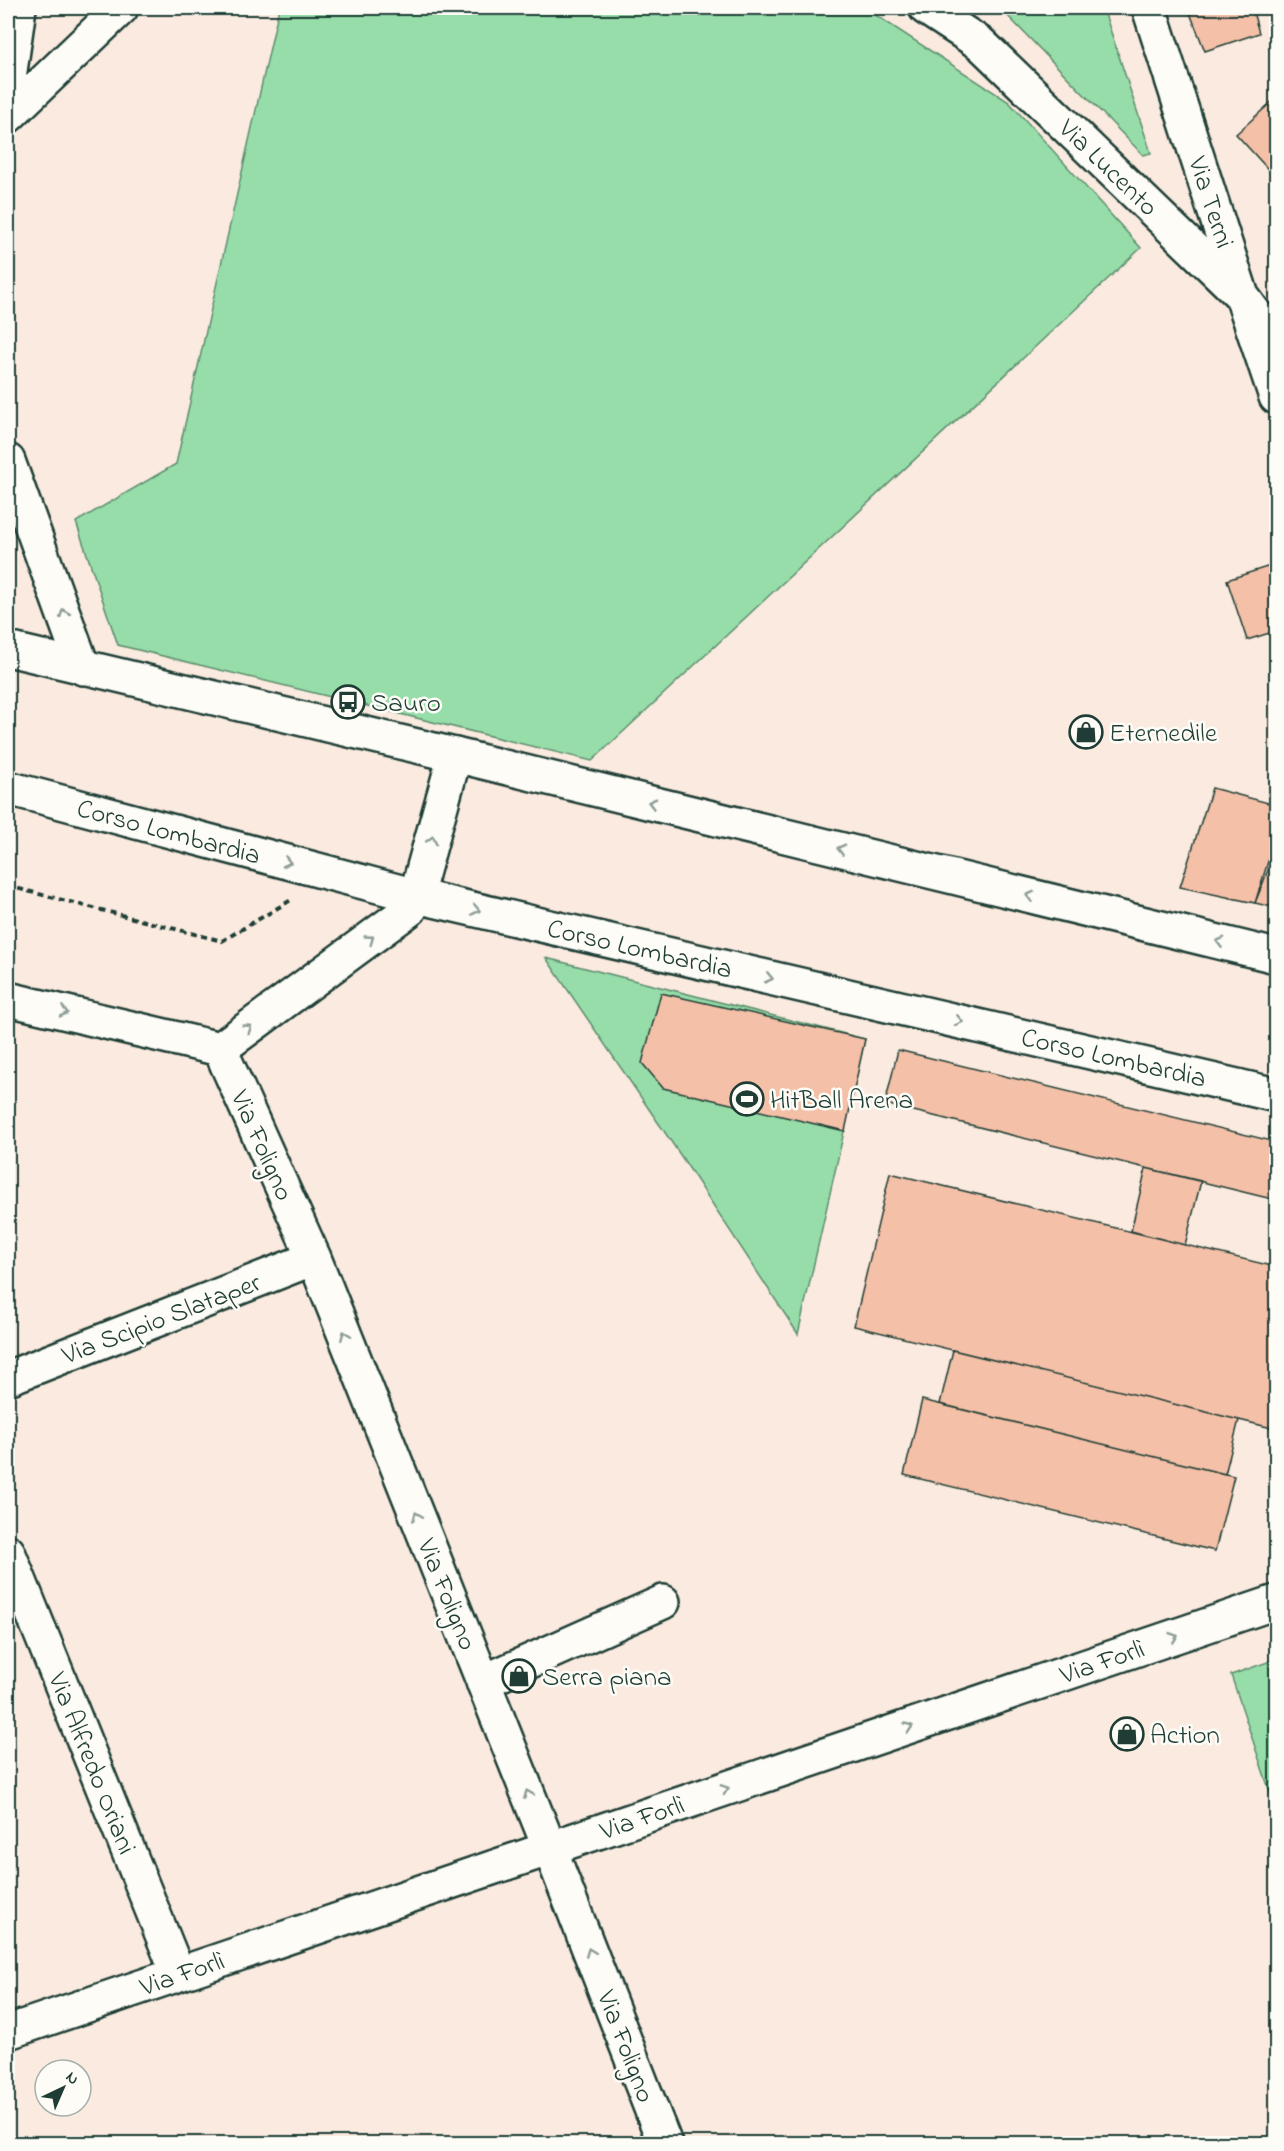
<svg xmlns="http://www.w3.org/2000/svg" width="1284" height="2151" font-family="'Indie Flower',sans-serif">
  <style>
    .green { fill: #97dda9; stroke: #5b8d6e; stroke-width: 1.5 }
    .building { fill: #f5c0a8; stroke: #1f3d34; stroke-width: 1.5 }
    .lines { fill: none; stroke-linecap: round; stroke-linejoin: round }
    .street-casing { stroke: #1f3d34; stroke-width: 38 }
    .secondary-casing { stroke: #1f3d34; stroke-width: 38 }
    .path { stroke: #1f3d34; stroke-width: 4; stroke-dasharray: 6 4.5; stroke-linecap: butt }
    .street { stroke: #fdfcf7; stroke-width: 33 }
    .secondary { stroke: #fdfcf7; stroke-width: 33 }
    .oneway { stroke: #8e9c96 }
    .labels { text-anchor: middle; stroke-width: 5; stroke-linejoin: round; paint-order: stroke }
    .street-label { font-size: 27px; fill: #1f3d34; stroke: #fdfcf7 }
    .poi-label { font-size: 27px; fill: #1f3d34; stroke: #fdfcf7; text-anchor: start }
  </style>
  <rect width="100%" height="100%" fill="#fbeadf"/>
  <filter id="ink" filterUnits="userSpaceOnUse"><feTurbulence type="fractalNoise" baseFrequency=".0167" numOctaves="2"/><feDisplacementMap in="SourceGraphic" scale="12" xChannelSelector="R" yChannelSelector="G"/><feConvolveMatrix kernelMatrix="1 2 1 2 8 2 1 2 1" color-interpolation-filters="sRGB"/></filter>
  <g filter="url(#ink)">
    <path class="green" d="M279,8H865L1009,102L1141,248L592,761L118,645L76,522L176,464Z
      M994,8H1103L1151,153L1143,155L1006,14Z
      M546,958L865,1039L798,1334L683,1159Z
      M1276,1659V1810L1231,1675Z"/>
    <path class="building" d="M1188,8H1252L1259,33L1205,51Z
      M1276,98V178L1236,134Z
      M1276,564V631L1247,640L1227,580Z
      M1212,788L1276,805V836L1255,903L1180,887Z
      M1276,850V908L1255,903Z
      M661,993L865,1039L845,1131L663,1088L642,1063Z
      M898,1050L1276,1142V1200L885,1104Z
      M1146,1168L1201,1181L1185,1245L1131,1231Z
      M890,1173L1276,1267V1409L1272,1428L854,1326Z
      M953,1350L1239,1420L1225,1474L940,1404Z
      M922,1400L1234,1476L1215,1551L904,1475Z"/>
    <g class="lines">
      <defs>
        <path id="street" d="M926,8L981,44L1242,296L1276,342
          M1149,8L1242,296L1276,397
          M8,85L19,8
          M8,116L121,8
          M8,461L83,668
          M8,999L220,1049L410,909L416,896L455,755
          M220,1049L314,1258L550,1849L665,2144
          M8,1378L314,1258
          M8,1552L178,1974
          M483,1682L663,1602
          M8,2032L1276,1602"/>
        <path id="secondary" d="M8,649L455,755L1276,956
          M8,788L416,896L1276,1095"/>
      </defs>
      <use href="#street" class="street-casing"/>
      <use href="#secondary" class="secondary-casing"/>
      <path class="path" d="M8,886L222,941L291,900"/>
      <use href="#street" class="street"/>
      <use href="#secondary" class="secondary"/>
    </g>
    <defs><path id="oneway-chevron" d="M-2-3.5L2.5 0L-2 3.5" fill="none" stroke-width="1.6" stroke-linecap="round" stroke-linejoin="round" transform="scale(1.5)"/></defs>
    <g class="oneway">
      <use href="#oneway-chevron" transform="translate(64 613) rotate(-110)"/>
      <use href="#oneway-chevron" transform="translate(652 803) rotate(-166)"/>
      <use href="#oneway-chevron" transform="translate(432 840) rotate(-75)"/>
      <use href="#oneway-chevron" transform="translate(841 849) rotate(-166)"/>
      <use href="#oneway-chevron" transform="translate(287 862) rotate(15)"/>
      <use href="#oneway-chevron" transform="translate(1030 896) rotate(-166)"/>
      <use href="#oneway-chevron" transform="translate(476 910) rotate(13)"/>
      <use href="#oneway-chevron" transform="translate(370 939) rotate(-36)"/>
      <use href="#oneway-chevron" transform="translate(1220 942) rotate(-166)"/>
      <use href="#oneway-chevron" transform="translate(769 978) rotate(13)"/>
      <use href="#oneway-chevron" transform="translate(64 1012) rotate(13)"/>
      <use href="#oneway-chevron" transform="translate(959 1021) rotate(13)"/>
      <use href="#oneway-chevron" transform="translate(248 1028) rotate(-36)"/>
      <use href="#oneway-chevron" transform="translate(345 1335) rotate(-112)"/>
      <use href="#oneway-chevron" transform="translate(417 1516) rotate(-112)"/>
      <use href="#oneway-chevron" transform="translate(1174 1637) rotate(-19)"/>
      <use href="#oneway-chevron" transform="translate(909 1727) rotate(-19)"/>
      <use href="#oneway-chevron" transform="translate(725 1789) rotate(-19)"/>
      <use href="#oneway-chevron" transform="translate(528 1794) rotate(-112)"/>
      <use href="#oneway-chevron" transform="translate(590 1952) rotate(-111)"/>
    </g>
  </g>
  <defs>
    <symbol id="bus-ring" viewBox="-11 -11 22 22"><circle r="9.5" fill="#fdfcf7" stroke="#1f3d34" stroke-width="1.5"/><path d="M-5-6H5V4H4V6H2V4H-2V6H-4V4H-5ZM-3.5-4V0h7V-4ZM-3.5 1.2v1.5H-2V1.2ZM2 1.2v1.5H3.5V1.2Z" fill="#1f3d34"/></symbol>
    <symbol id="shop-ring" viewBox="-11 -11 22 22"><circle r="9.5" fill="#fdfcf7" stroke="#1f3d34" stroke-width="1.5"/><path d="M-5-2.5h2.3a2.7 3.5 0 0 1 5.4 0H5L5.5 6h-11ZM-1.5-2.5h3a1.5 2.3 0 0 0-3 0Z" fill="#1f3d34"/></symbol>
    <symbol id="stadium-ring" viewBox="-11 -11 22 22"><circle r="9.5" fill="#fdfcf7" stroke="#1f3d34" stroke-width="1.5"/><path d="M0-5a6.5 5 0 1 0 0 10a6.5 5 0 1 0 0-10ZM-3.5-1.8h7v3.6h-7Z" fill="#1f3d34"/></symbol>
  </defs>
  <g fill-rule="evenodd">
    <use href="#bus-ring" x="329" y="683" width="38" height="38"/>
    <use href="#shop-ring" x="1067" y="713" width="38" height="38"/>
    <use href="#stadium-ring" x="728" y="1080" width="38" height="38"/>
    <use href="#shop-ring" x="500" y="1657" width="38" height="38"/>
    <use href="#shop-ring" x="1108" y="1715" width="38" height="38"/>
  </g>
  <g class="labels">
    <g class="street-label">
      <text transform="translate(1109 167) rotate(44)" y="9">Via Lucento</text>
      <text transform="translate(1212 202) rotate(72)" y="9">Via Terni</text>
      <text transform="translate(169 831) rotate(15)" y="9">Corso Lombardia</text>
      <text transform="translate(640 948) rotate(13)" y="9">Corso Lombardia</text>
      <text transform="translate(1114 1057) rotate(13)" y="9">Corso Lombardia</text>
      <text transform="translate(263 1145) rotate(66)" y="9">Via Foligno</text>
      <text transform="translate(161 1318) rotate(-21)" y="9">Via Scipio Slataper</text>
      <text transform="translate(448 1594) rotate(68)" y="9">Via Foligno</text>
      <text transform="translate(1102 1661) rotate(-19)" y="9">Via Forlì</text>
      <text transform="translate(93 1763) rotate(68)" y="9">Via Alfredo Oriani</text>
      <text transform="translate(642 1817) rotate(-19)" y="9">Via Forlì</text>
      <text transform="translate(182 1973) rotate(-19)" y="9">Via Forlì</text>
      <text transform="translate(627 2046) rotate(69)" y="9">Via Foligno</text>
    </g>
    <g class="poi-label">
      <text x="371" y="711">Sauro</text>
      <text x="1109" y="741">Eternedile</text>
      <text x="770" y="1108">HitBall Arena</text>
      <text x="542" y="1685">Serra piana</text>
      <text x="1150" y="1743">Action</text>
    </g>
  </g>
  <rect width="1284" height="2151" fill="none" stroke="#fdfcf7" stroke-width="30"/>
  <rect x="15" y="15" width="1254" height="2121" fill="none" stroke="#1f3d34" stroke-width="2" filter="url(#ink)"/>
  <g transform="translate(63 2088) rotate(44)"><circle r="28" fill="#fdfcf7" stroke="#a4b0a9" stroke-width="1.5"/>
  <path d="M0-4.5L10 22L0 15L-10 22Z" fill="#1f3d34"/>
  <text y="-9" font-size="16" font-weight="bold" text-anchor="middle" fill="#1f3d34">N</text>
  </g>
</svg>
